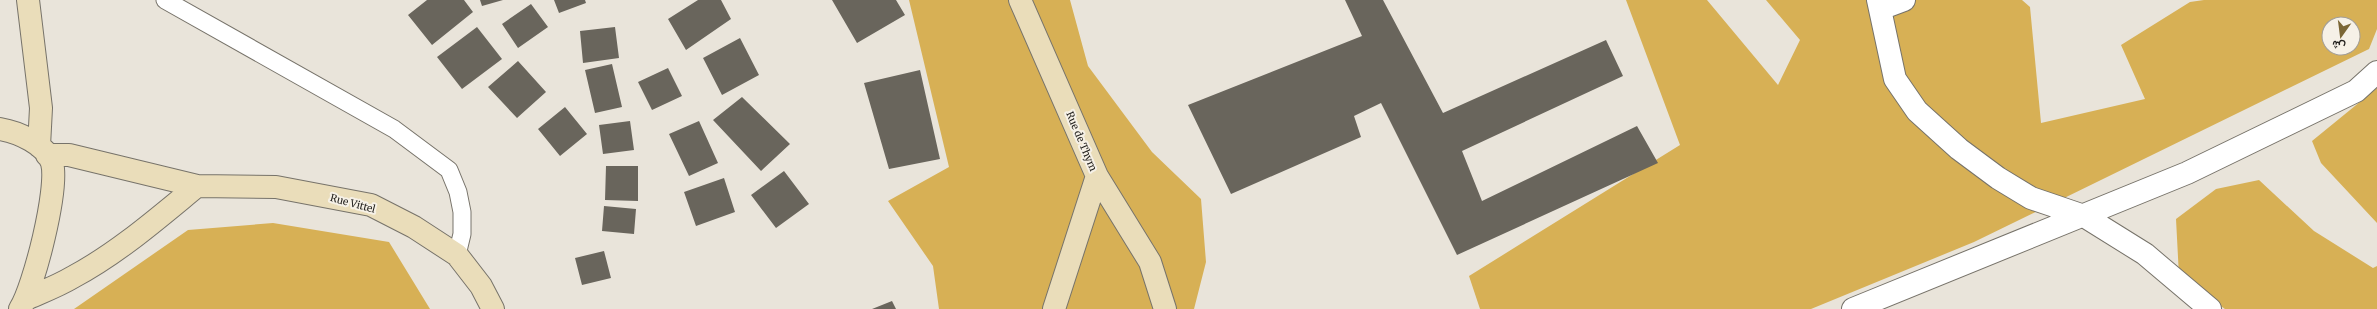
<svg xmlns="http://www.w3.org/2000/svg" width="2377" height="309" font-family="Merriweather,Vazirmatn,serif">
  <style>
    .forest { fill: #d7b055; fill-rule: evenodd }
    .building { fill: #69655c }
    .lines { fill: none; stroke-linecap: round; stroke-linejoin: round }
    .lane-casing { stroke: #77736a; stroke-width: 19 }
    .street-casing { stroke: #77736a; stroke-width: 24 }
    .secondary-casing { stroke: #77736a; stroke-width: 24 }
    .lane { stroke: #fff; stroke-width: 17 }
    .street { stroke: #fff; stroke-width: 22 }
    .secondary { stroke: #eaddba; stroke-width: 22 }
    .labels { text-anchor: middle; stroke-width: 4; stroke-linejoin: round; paint-order: stroke }
    .street-label { font-size: 10px; fill: #24221f; stroke: #f6f1e7 }
  </style>
  <rect width="100%" height="100%" fill="#e9e4da"/>
  <path class="forest" d="M909,0H1070L1088,66L1152,152L1201,199L1206,262L1194,309H939L933,266L888,201L949,167Z
    M1626,0H1707L1778,85L1800,40L1766,0H2022L2030,7L2041,123L2145,99L2121,45L2190,2L2204,0H2377V29L2369,49L1974,242L1811,309H1480L1469,276L1680,145ZM2329,24H2353V48H2329Z
    M2377,88V223L2321,163L2312,141Z
    M2259,180L2314,231L2373,268L2377,266V309H2225L2179,276L2176,219L2216,189Z
    M273,223L389,242L430,309H74L188,230Z"/>
  <path class="building" d="M427,0H464L473,12L432,45L408,15Z
    M480,0H503L482,6Z
    M554,0H585L586,3L559,13Z
    M698,0H721L731,19L686,50L668,19Z
    M832,0H896L905,15L857,43Z
    M1345,0H1383L1443,113L1606,40L1623,76L1462,151L1482,201L1637,126L1658,163L1457,255L1381,103L1354,116L1361,137L1231,194L1188,105L1362,36Z
    M531,4L548,27L518,48L502,24Z
    M477,27L502,59L462,89L437,57Z
    M615,27L619,58L583,63L580,31Z
    M740,38L759,75L722,95L703,58Z
    M518,61L546,92L517,118L488,87Z
    M612,64L622,107L595,113L585,70Z
    M668,68L682,96L652,110L638,82Z
    M920,70L940,159L889,169L864,83Z
    M742,97L790,144L761,171L713,120Z
    M565,107L587,134L560,156L538,129Z
    M630,121L634,150L603,154L599,125Z
    M699,121L718,163L689,176L669,134Z
    M606,166H638V201L605,200Z
    M784,171L809,204L776,228L751,195Z
    M724,178L735,212L696,226L684,192Z
    M604,206L636,209L634,234L602,231Z
    M604,251L611,278L582,285L575,258Z
    M892,301L896,309H872Z"/>
  <g class="lines">
    <defs>
      <path id="lane" d="M165,0L394,129L449,170L458,192L462,212V234L457,255"/>
      <path id="street" d="M1878,0L1895,79L1917,111L1959,149L1998,178L2031,198L2084,216L2145,254L2210,309
        M1880,9L1904,0
        M1853,309L2187,173L2356,91L2377,72"/>
      <path id="secondary" d="M28,0L41,108L39,146
        M1020,0L1097,176L1150,262L1165,309
        M0,129C18,132 46,144 52,163C59,188 34,287 20,309
        M47,155H69L197,186L276,187L371,205L414,227L457,255L481,286L493,309
        M26,299C42,292 58,286 73,277C118,253 158,218 197,186
        M1054,309L1097,176"/>
    </defs>
    <use href="#lane" class="lane-casing"/>
    <use href="#street" class="street-casing"/>
    <use href="#secondary" class="secondary-casing"/>
    <use href="#lane" class="lane"/>
    <use href="#street" class="street"/>
    <use href="#secondary" class="secondary"/>
  </g>
  <g class="labels">
    <g class="street-label">
      <text transform="translate(1082 141) rotate(67)" y="4">Rue de Thym</text>
      <text transform="translate(353 203) rotate(15)" y="4">Rue Vittel</text>
    </g>
  </g>
  <g transform="translate(2341 36) rotate(194)"><circle r="19" fill="#f6f1e7" stroke="#a29e97"/>
  <path d="M0-3L7 15L0 10L-7 15Z" fill="#7b6635"/>
  <text y="-6" font-size="11" font-weight="bold" text-anchor="middle" fill="#24221f">ش</text>
  </g>
</svg>
